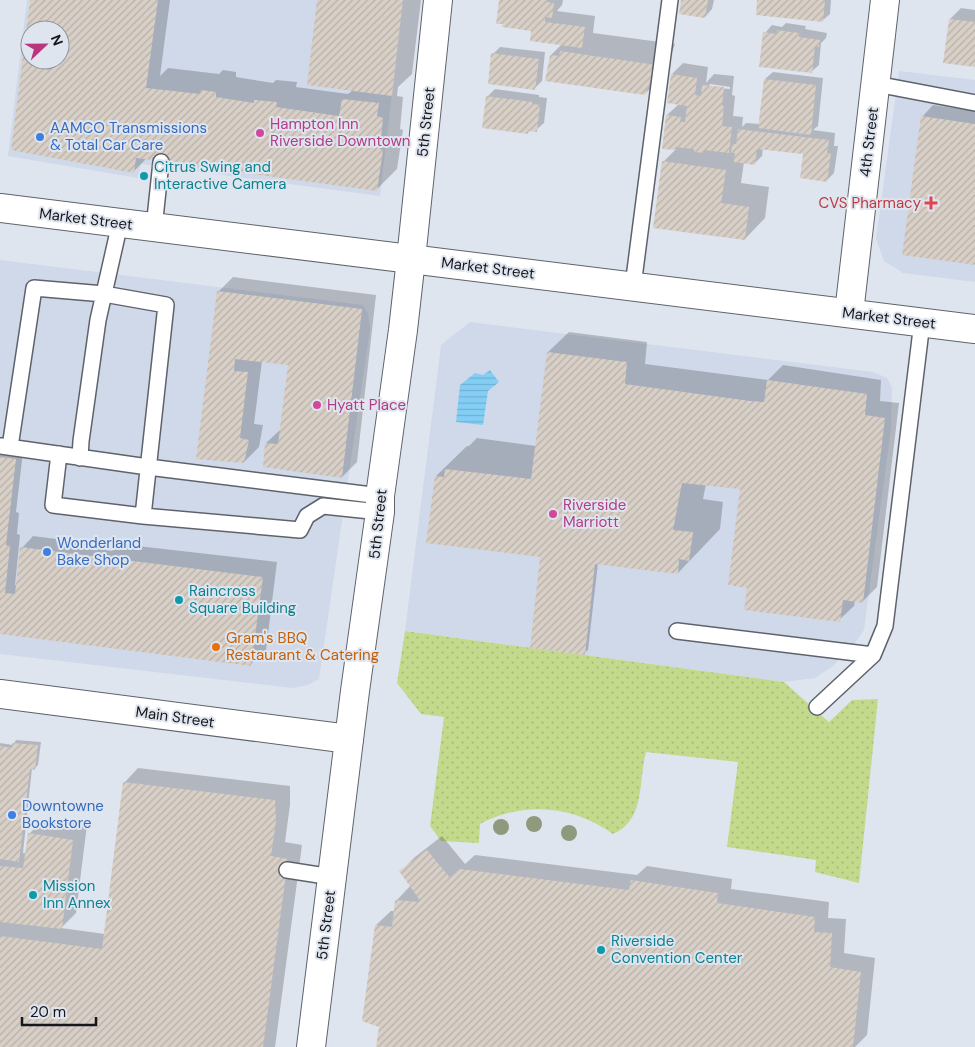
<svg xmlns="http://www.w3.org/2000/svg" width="975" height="1047" font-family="'DM Sans',sans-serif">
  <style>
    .built { fill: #cfd9e9; fill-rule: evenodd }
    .grass { fill: url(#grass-dots) }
    .water { fill: url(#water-rules) }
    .shadow { fill: #0003; fill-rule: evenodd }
    .building { fill: url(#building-hatch); fill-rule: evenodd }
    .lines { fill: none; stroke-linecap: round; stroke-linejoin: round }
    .lane-casing { stroke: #5e636b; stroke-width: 18 }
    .street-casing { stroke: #5e636b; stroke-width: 30 }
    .secondary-casing { stroke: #5e636b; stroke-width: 30 }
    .primary-casing { stroke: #5e636b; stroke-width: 30 }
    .lane { stroke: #fff; stroke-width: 15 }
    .street { stroke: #fff; stroke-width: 28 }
    .secondary { stroke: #fff; stroke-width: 28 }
    .primary { stroke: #fff; stroke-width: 28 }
    .tree { fill: #8f9a7d }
    .hotel-dot { fill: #d1479c; stroke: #dfe5ef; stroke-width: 2 }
    .shop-dot { fill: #3f7fe0; stroke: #dfe5ef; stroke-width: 2 }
    .culture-dot { fill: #0f9aa8; stroke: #dfe5ef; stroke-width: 2 }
    .health-dot { fill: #e0444e; stroke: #dfe5ef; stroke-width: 2 }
    .food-dot { fill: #e8710a; stroke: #dfe5ef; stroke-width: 2 }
    .labels { text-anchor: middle; stroke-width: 4; stroke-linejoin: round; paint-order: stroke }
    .street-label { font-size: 15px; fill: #15171a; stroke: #dfe5ef }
    .hotel-label { font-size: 15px; fill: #b23c85; stroke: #dfe5ef; text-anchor: start }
    .shop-label { font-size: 15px; fill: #366cbe; stroke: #dfe5ef; text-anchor: start }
    .culture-label { font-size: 15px; fill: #0d838f; stroke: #dfe5ef; text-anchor: start }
    .health-label { font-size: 15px; fill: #be3a42; stroke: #dfe5ef; text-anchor: end }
    .food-label { font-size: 15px; fill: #c56008; stroke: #dfe5ef; text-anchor: start }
  </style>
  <defs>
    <pattern id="grass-dots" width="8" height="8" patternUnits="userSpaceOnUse" patternTransform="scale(1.25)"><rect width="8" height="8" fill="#c3da8c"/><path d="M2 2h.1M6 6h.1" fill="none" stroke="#a7ba78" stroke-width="1.8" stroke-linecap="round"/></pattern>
    <pattern id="water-rules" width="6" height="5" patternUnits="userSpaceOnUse" patternTransform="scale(1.25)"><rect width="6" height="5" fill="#84cef5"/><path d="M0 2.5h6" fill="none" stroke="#71b0d1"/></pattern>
    <pattern id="building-hatch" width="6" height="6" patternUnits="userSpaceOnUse" patternTransform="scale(1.25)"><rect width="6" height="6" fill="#d8cfc7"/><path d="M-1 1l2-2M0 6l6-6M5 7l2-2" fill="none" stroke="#b8b1aa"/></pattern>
  </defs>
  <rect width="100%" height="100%" fill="#dfe5ef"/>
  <path class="built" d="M27,0H403L380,196L141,164L138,178L8,156ZM30,30H60V60H30Z
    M899,71L975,80V282L903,273L884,261L876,239Z
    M0,260L363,305L368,313L370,329L319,679L308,685L293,688L0,654Z
    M470,322L873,372L887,378L892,388L891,428L864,630L855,643L832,667L815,678L784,682L405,631L441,345Z"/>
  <path class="grass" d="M405,631L784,682L829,722L852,700L878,699L859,883L815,872L816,860L727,847L738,762L646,752C638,781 646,820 613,834C573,805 523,801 480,824L479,843L441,841L430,826L444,717L421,714L397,683Z"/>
  <path class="water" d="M490,370L499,382L488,391L483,425L456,422L460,385L475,373L483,375Z"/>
  <path class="shadow" d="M32,0H170L160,76L168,68L219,74L223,70L236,72V77L273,83L276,80L297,82L296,87L348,94L353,90L318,0H421L412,74L398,87L397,96L403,97L400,129L403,130L397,169L377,189L147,158L134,171L12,149ZM30,30H60V60H30Z
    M501,0H563L562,5L557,11L595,16L593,33L675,44L665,73L645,94L551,55L562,44L533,29Z
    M683,0H714L712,9L705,17Z
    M758,0H831L830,14L822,21Z
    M961,8L975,10V66L950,19Z
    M786,23L806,26L805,29L827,33L826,38L821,43L819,65L811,72L765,33L772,25L782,27Z
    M500,47L545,52L542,81L534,89L493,54Z
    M683,63L708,67L706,83L714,74L734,76L732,95L735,96L733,116L743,117L742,127L746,123L760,124L765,79L773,72L823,78L818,126L813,130L835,133L834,146H838L834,173L827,180L804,153L763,148L762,156L754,164L744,162L741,183L769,187L765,218L745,239L663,162L676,149L663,148L667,115L679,104L672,74ZM710,84L730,87V89L708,87Z
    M495,89L539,95V97L547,98L544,123L536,130H531L528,132L487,97Z
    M933,105L975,111V264L922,117Z
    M233,277L376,295L357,462L342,477L266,443L281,429L289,363L262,361L254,424L263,425L259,447L244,462L198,458L218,292Z
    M569,332L647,342L645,364L768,380L783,365L881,380L880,401L899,403L877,587L862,602L855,600L854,606L839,620L748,587L741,488L706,484L703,499L723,502L720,529L678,573L598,563L588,650L584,653L542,556L436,476L467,446H469L477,438L536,446L548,352Z
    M0,449L23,452L16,512L19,513L17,534L20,535L15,585H17L22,548L33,536L87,543V547L112,551L120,544L277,562L266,650L251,664L0,633Z
    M16,740L41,742L38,765L35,768H32L23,853H26L29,834L44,819L87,825L76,913L61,928L105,934L124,783L138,768L290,786V805L285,842L302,845L275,1047H0V743L13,745Z
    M442,836L465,864L475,855L637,875L647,866L732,879L731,889L829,902L828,918L846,919L844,953L875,958L867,1035L855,1047H378L380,1026L376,925L391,911H395L396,901L411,885L401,871L415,857Z"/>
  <path class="building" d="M30,0H158L146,88L200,94L201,90L216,92V97L254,103V100L277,102L276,107L339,116L342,99L379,103L377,116L383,118L380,149L383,150L377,191L136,158L134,173L11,150ZM30,30H60V60H30Z
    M317,0H403L392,96L307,85Z
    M499,0H548L547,2L554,3L552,18L545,17V22L585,27L582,48L530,41L531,31L502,27L503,24H496Z
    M681,0H708L705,18L679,14Z
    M757,0H825L823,22L756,15Z
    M949,19L975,22V67L943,63Z
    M777,30L799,33V37L820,40L819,47L815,46L812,73L759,67L763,32L777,34Z
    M560,51L656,65L645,95L545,81L550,55L559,56Z
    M491,53L539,59L535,90L488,84Z
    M671,74L697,78L695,95L701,96L702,85L724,87L722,106H724L722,126L732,127L729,153L704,150V153L694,152V149L675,147V150L662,149L666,115L681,117L680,122H685L687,106L667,103Z
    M764,79L816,85L811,135L758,128Z
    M486,96L532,102V104L540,105L537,132L529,131L528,134L482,128Z
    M921,116L975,124V265L902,255Z
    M738,129L829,140L827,153H831L827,182L800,178L803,154L757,149L755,165L734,162L735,153H731L732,144H736Z
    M662,161L726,170L721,203L749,207L745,240L653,228Z
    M217,291L362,309L342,478L263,467L265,443L278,444L288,365L235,359L234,371L248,372L240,438L249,440L244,463L196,459Z
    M547,352L627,362L625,384L750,401L764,402L767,380L867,394L865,415L885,418L863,603L843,600L840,622L744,610L747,588L728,585L740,489L682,483L673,530L693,532L689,561L679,559L678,574L595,564L585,655L530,648L540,557L426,543L435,476L444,477L445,469L531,479Z
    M0,457L16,459L6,545L10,546L5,593L15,594L20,547L263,577L251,666L0,634Z
    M12,743L38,745L35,770L30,769L19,862L0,859V746L12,748Z
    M123,782L275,800L276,821L271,856L288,859L263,1047H0V936L102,949Z
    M28,833L73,840L62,929L0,922V866L23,868Z
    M427,850L450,878L460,869L629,890L631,880L718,893L717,903L815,917L814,932L832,933L830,967L861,972L853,1047H376L379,1027L362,1021L375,925L392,927L395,900L419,902V899L399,871Z"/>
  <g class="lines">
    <defs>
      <path id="lane" d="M876,84L975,103
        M154,228L161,162
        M633,286L670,0
        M1,446L148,467L380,496
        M10,447L34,288L104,294L166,305L143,516
        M59,454L53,505L143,516L300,530L307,516L323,506L380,512
        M80,458L81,441L98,320L120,223
        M677,631L873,655
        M817,707L873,655L885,626L922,322
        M287,870L332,877"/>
      <path id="street" d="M411,259L438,0
        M849,313L885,0
        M0,694L349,739"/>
      <path id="secondary" d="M311,1047L355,691L380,512V496L403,330L411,259"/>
      <path id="primary" d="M0,208L975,329"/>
    </defs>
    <use href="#lane" class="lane-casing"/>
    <use href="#street" class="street-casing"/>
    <use href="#secondary" class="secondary-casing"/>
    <use href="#primary" class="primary-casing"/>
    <use href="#lane" class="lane"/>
    <use href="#street" class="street"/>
    <use href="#secondary" class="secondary"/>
    <use href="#primary" class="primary"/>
  </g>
  <g class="tree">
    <circle cx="534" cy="824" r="8"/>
    <circle cx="501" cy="827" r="8"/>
    <circle cx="569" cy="833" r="8"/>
  </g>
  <g class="hotel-dot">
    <circle cx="260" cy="133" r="5"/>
    <circle cx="317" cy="405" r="5"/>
    <circle cx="553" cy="514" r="5"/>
  </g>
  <g class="shop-dot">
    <circle cx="40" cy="137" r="5"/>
    <circle cx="47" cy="552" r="5"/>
    <circle cx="12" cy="815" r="5"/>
  </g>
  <g class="culture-dot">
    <circle cx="144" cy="176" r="5"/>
    <circle cx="179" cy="600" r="5"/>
    <circle cx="33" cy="895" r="5"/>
    <circle cx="601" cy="950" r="5"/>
  </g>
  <path class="health-dot" d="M928.5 195.5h5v5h5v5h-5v5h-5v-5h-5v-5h5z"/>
  <circle class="food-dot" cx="216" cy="647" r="5"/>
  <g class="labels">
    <g class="street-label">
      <text transform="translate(426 122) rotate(-84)" y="5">5th Street</text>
      <text transform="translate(869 142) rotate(-83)" y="5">4th Street</text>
      <text transform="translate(86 219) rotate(7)" y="5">Market Street</text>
      <text transform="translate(488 268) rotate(7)" y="5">Market Street</text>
      <text transform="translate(889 318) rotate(7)" y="5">Market Street</text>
      <text transform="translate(378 524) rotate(-84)" y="5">5th Street</text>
      <text transform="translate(175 717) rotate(8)" y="5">Main Street</text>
      <text transform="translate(326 925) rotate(-83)" y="5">5th Street</text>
    </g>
    <g class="hotel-label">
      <text x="270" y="129">Hampton Inn<tspan x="270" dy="17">Riverside Downtown</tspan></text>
      <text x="327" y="410">Hyatt Place</text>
      <text x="563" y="510">Riverside<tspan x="563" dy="17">Marriott</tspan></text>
    </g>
    <g class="shop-label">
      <text x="50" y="133">AAMCO Transmissions<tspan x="50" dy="17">&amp; Total Car Care</tspan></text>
      <text x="57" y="548">Wonderland<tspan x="57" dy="17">Bake Shop</tspan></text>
      <text x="22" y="811">Downtowne<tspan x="22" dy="17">Bookstore</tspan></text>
    </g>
    <g class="culture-label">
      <text x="154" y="172">Citrus Swing and<tspan x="154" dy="17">Interactive Camera</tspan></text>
      <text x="189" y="596">Raincross<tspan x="189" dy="17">Square Building</tspan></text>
      <text x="43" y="891">Mission<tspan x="43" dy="17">Inn Annex</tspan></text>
      <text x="611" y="946">Riverside<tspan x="611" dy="17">Convention Center</tspan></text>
    </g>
    <g class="health-label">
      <text x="921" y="208">CVS Pharmacy</text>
    </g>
    <g class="food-label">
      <text x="226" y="643">Gram's BBQ<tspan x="226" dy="17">Restaurant &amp; Catering</tspan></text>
    </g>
  </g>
  <g transform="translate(45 45) rotate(68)"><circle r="24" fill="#dfe5ef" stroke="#8e939a"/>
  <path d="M0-4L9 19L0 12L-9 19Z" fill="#b9367e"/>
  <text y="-8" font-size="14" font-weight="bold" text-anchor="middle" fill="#15171a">N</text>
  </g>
  <path d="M22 1017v8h74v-8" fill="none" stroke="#15171a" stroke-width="2.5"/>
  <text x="30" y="1017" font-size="15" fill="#15171a" stroke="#dfe5ef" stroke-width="4" paint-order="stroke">20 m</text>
</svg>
